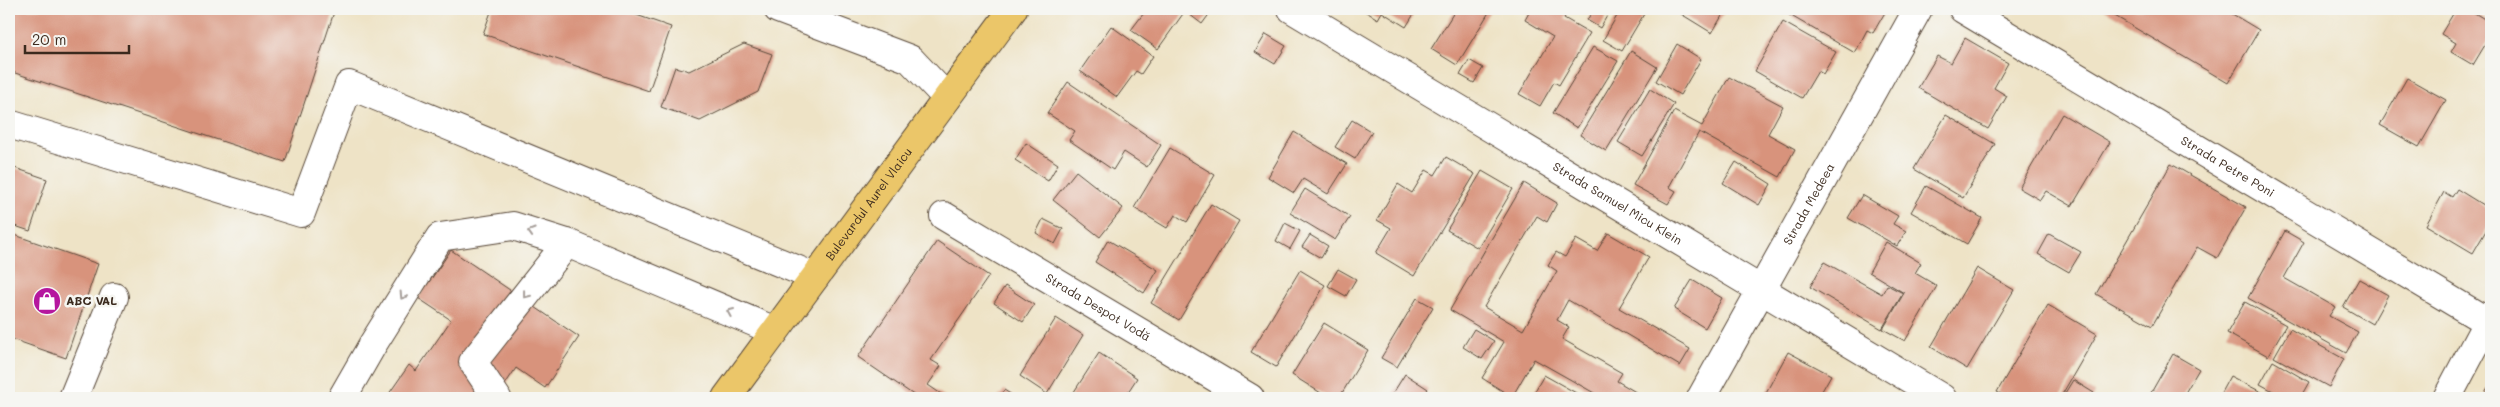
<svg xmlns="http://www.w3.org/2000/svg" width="2500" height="407" font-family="Mali,sans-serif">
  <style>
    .building { fill: #d8937b }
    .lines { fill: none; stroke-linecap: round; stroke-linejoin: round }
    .minor-casing { stroke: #564637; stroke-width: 30 }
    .major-casing { stroke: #564637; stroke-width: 30 }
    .minor { stroke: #fff; stroke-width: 28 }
    .major { stroke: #ebc669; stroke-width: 28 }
    .oneway { stroke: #a79f9a }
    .labels { text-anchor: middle; stroke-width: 5; stroke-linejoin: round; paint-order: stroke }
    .street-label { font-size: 12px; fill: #3b2a1e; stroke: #f6f6f2 }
    .poi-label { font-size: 12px; font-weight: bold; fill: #3b2a1e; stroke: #f6f6f2; text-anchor: start }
  </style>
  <rect width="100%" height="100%" fill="#f6f6f2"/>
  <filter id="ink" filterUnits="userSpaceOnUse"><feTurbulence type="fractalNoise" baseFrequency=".02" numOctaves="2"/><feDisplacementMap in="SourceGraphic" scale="10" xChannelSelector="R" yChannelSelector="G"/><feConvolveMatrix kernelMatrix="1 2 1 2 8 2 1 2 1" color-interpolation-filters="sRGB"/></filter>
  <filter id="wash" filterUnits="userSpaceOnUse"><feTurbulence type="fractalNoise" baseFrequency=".0096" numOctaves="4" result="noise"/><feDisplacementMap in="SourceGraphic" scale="20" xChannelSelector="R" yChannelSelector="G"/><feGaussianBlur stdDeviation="1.12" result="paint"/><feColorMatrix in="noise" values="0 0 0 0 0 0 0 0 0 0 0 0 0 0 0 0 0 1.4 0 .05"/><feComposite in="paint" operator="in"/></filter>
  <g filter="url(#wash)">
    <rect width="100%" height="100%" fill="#eee3c6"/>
    <g id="blocks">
      <path class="building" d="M9,9H335L285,162L9,71Z
        M492,9H619L671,27L649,91L483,34Z
        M1147,9H1213L1202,24L1185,11L1158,49L1131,30Z
        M1361,9H1417L1406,27L1382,12L1378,19Z
        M1456,9H1491L1457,65L1431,49Z
        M1531,9H1570L1564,18L1590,33L1559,85L1554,82L1540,106L1519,94L1553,37L1525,20Z
        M1594,9H1611L1600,28L1587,20Z
        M1621,9H1647L1622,51L1603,40Z
        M1673,9H1726L1712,33Z
        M1788,9H1887L1873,33L1867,30L1855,53L1786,13Z
        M2103,9H2231L2229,12L2259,30L2228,83Z
        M2456,9H2468L2491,23V35L2473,65L2451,52L2456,43L2441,34Z
        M1783,22L1836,52L1823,74L1818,71L1802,98L1755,71Z
        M1111,26L1153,56L1141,74L1136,71L1117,97L1080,71Z
        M1266,34L1286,46L1275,64L1255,52Z
        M1965,38L2008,63L1994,88L2007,96L1988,129L1918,88L1937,56L1951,63Z
        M744,44L772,54L758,92L700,121L661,107L675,67L689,71Z
        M1677,44L1701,59L1680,95L1656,81Z
        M1593,47L1618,61L1577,128L1553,113Z
        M1631,51L1657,67L1606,151L1580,135Z
        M1469,60L1483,68L1474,83L1460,75Z
        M1729,77L1783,106L1768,134L1795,149L1780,177L1699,132L1669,187L1676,191L1668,204L1633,185L1674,111L1702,126Z
        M2407,78L2446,100L2419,147L2380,125Z
        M1068,82L1161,145L1147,167L1124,152L1113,170L1069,140L1075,131L1047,113Z
        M1650,89L1674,104L1642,156L1618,142Z
        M2062,114L2110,142L2072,206L2046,191L2040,200L2019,188Z
        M1946,115L1995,144L1963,198L1914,169Z
        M1352,120L1372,132L1355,159L1335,147Z
        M1294,132L1347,164L1328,194L1303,179L1294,193L1268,177Z
        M1026,143L1058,164L1048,181L1015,160Z
        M1170,148L1215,175L1187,222L1175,215L1167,228L1134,208Z
        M1446,157L1475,174L1414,276L1376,253L1391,228L1377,220L1398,184L1412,193L1426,170L1435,175Z
        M1736,162L1771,184L1759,205L1723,183Z
        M2171,164L2246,207L2217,258L2197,247L2152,326L2096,294Z
        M9,166L47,179L30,231L9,224Z
        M1076,171L1123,208L1100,237L1053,200Z
        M1482,171L1513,189L1478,248L1447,230Z
        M1524,183L1557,203L1547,222L1537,216L1484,307L1523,330L1557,271L1548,265L1556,252L1565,257L1576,239L1597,251L1608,233L1649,257L1619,308L1690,349L1680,366L1568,300L1557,320L1569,327L1562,339L1622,373L1617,381L1639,394L1637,398H1603L1534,359L1512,397L1482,378L1504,342L1450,310Z
        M1926,186L1982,218L1967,244L1911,212Z
        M1305,189L1350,217L1335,240L1290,213Z
        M2457,189L2491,210V222L2473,253L2426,225L2444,192L2452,197Z
        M1862,195L1898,216L1893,224L1906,231L1897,246L1848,218Z
        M1211,204L1239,221L1179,320L1151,303Z
        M1043,219L1063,229L1055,244L1036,233Z
        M1285,223L1300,231L1290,249L1276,241Z
        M2285,231L2304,242L2284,278L2335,307L2329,316L2358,332L2346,353L2248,298Z
        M9,233L98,264L66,358L9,338Z
        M2049,234L2081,252L2069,272L2038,254Z
        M1310,235L1328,246L1321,258L1302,247Z
        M1108,240L1158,270L1144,293L1095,262Z
        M937,241L989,276L931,360L941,366L928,385L947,398H918L858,357Z
        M1886,242L1921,263L1915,273L1937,286L1905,341L1883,329L1904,293L1869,272Z
        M451,250L579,337L545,388L516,368L496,398H386L409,365L416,371L451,320L418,298Z
        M1824,262L1882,294L1887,285L1903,293L1882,329L1810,287Z
        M1977,268L2014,290L1967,369L1931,347Z
        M1338,269L1356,279L1346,296L1328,286Z
        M1300,270L1325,285L1276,367L1251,352Z
        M2359,279L2388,295L2372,324L2343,307Z
        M1692,280L1722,298L1705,328L1674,309Z
        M1005,286L1034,305L1023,322L994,303Z
        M1417,298L1433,307L1397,367L1381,358Z
        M2245,302L2286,325L2268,356L2227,333Z
        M2048,305L2097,334L2060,398H2009L1997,392Z
        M1056,318L1083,335L1047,394L1020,376Z
        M1324,323L1368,350L1339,398H1329L1292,375Z
        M1474,329L1494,341L1482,359L1463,347Z
        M2290,329L2344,359L2329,387L2274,357Z
        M1788,352L1831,375L1818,398H1763Z
        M1099,353L1137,378L1124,398H1070Z
        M2173,354L2199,369L2182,398H2148Z
        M2273,361L2309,382L2300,398H2286L2260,384Z
        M1405,374L1428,389L1422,398H1390Z
        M1544,375L1585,398H1531Z
        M2230,376L2273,398H2218Z
        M2073,380L2094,393L2092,398H2062Z
        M2491,383V396L2485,392Z
        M1004,390L1017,398H998Z"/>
    </g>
  </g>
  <g filter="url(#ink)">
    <use href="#blocks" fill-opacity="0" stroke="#564637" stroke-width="1"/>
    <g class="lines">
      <defs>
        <g id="minor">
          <path d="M778,9L910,59L947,98"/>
          <path id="s1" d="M1292,9L1942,398"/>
          <path id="s2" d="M1963,9L2491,324"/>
          <path d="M9,124L301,213L349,85L815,277"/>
          <path id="s3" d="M944,216L1250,398"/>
          <path d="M73,398L114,297"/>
          <path d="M342,398L373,344L440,237L513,226L567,243L775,331"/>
          <path d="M497,398L473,362L567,243"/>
          <path id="s4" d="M1701,398L1918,9"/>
          <path d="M2447,398L2491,315"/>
        </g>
        <g id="major">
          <path id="s5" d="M726,398L1013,9"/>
        </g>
      </defs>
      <use href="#minor" class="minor-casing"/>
      <use href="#major" class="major-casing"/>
      <use href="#minor" class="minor"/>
      <use href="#major" class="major"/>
    </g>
    <defs><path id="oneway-chevron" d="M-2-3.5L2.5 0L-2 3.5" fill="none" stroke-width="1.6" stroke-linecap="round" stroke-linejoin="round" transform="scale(1.25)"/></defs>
    <g class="oneway">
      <use href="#oneway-chevron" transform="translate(531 232) rotate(-163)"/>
      <use href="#oneway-chevron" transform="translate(526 295) rotate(128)"/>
      <use href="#oneway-chevron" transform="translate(403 296) rotate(122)"/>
      <use href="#oneway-chevron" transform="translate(730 312) rotate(-157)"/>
    </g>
  </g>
  <defs>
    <symbol id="shop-disc" viewBox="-11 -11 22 22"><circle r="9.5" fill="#b5179e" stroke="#f6f6f2"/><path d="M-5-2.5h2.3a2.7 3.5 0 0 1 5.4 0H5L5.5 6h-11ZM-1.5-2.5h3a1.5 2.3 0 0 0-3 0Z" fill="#fff"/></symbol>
  </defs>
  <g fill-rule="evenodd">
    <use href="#shop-disc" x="31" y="285" width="32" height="32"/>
  </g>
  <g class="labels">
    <g class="street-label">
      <text dy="4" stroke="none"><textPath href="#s2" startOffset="308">Strada Petre Poni</textPath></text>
      <text dy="4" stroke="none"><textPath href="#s5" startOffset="241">Bulevardul Aurel Vlaicu</textPath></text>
      <text dy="4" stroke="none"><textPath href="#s1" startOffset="379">Strada Samuel Micu Klein</textPath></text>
      <text dy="4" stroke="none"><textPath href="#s4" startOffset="222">Strada Medeea</textPath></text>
      <text dy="4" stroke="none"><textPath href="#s3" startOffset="179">Strada Despot Vodă</textPath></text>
    </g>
    <g class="poi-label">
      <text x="66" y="305">ABC VAL</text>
    </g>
  </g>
  <rect width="2500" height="407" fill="none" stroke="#f6f6f2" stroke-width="30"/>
  <path d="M25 45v8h104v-8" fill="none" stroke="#3b2a1e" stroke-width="2.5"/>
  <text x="32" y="45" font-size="15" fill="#3b2a1e" stroke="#f6f6f2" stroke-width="4" paint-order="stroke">20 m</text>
</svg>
